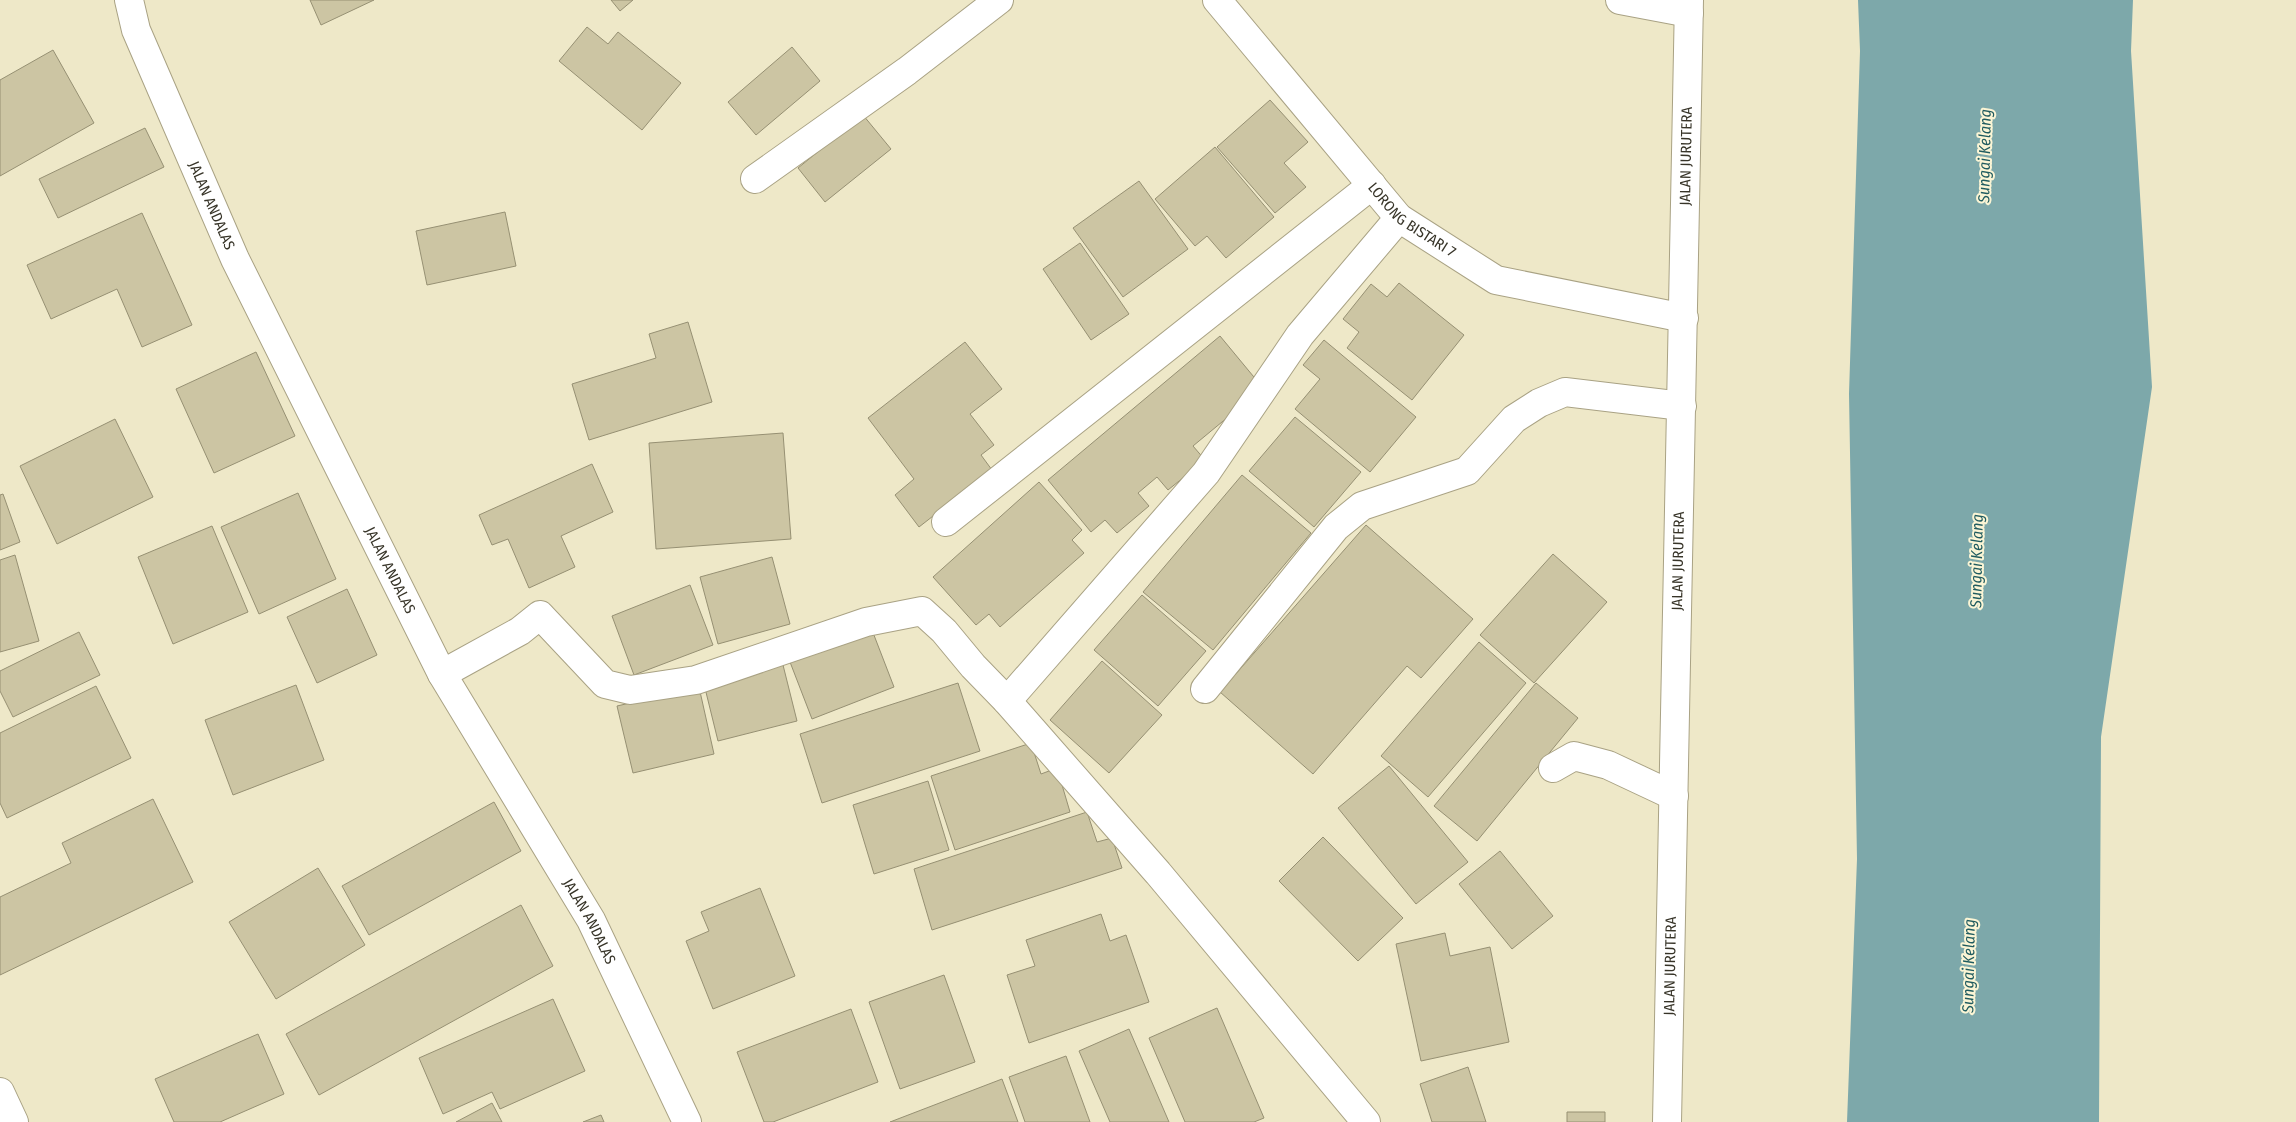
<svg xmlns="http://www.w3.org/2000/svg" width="2296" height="1122" font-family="'Fira Sans Condensed',sans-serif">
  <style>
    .water { fill: #7da8aa }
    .building { fill: #ccc5a3; stroke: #969073 }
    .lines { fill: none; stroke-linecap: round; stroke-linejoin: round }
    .minor-casing { stroke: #a9a284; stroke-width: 30 }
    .minor { stroke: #fff; stroke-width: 28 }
    .labels { text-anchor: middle; stroke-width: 4; stroke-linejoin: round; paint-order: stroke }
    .street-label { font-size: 15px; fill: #373428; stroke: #fbf5d5 }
    .water-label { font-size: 16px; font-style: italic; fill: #1f5b5f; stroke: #fbf5d5 }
  </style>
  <rect width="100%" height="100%" fill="#eee8c8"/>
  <path class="water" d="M1858,0H2133L2131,51L2152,387L2101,737L2099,1122H1847L1857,859L1849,394L1860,51Z"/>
  <path class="building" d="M310,0H374L321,25Z
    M611,0H633L620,11Z
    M587,27L608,44L618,32L681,83L642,130L559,61Z
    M792,47L820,81L756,135L728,102Z
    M53,50L94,123L0,176V80Z
    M1270,100L1308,142L1284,163L1306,187L1275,213L1217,147Z
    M863,115L891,149L825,202L798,168Z
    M145,128L164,167L58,218L39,179Z
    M1215,147L1274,217L1226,258L1207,236L1195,246L1155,199Z
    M1139,181L1188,249L1123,297L1073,228Z
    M505,212L516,266L427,285L416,231Z
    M142,213L192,325L142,347L117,289L51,319L27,265Z
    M1080,243L1129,314L1091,340L1043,269Z
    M1399,283L1464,335L1412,400L1347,348L1359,332L1343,319L1371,284L1387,297Z
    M688,322L712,402L589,440L572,384L656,358L649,334Z
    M1220,336L1263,388L1193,446L1205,460L1168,490L1157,477L1138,493L1149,506L1117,533L1105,520L1091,532L1048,480Z
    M1324,340L1416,417L1370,472L1295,409L1320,379L1303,365Z
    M965,342L1002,389L970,414L994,445L981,455L992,470L919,527L895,495L914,479L868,418Z
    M256,352L295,436L214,473L176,389Z
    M1295,417L1361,472L1314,527L1249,471Z
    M115,419L153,497L57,544L20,466Z
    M783,433L791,539L656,549L649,443Z
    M592,464L613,512L561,536L575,567L529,588L508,539L492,545L479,515Z
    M1242,475L1311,533L1213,650L1143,592Z
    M1039,482L1082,530L1072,540L1084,553L1000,627L989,614L976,625L933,577Z
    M298,493L336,579L259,614L221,527Z
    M3,494L20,542L0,550V495Z
    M1366,525L1473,619L1421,678L1407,666L1313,774L1220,692Z
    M212,526L248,612L173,644L138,557Z
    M1553,554L1607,602L1534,683L1480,635Z
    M15,555L39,641L0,652V560Z
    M772,557L790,624L718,644L700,577Z
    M690,585L713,645L634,675L612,616Z
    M347,589L377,655L317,683L287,617Z
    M1142,595L1206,651L1158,706L1094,650Z
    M872,630L894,687L812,719L790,662Z
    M79,632L100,675L13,717L0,691V671Z
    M1479,642L1526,683L1428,797L1381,756Z
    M782,661L797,721L718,741L703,680Z
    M1102,661L1162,715L1109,773L1050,720Z
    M958,683L980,751L822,803L800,734Z
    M1536,683L1578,718L1477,841L1434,806Z
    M296,685L324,760L233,795L205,720Z
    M96,686L131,758L7,818L0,803V733Z
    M699,687L714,754L633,773L617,706Z
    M1031,743L1041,774L1057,768L1070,812L955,850L931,776Z
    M1389,766L1468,862L1416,904L1338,808Z
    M928,781L949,850L874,874L853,805Z
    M153,799L193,882L0,975V897L71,863L62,843Z
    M494,802L521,851L369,935L342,886Z
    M1087,812L1097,842L1112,838L1122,868L932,930L914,869Z
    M1323,837L1403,918L1358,961L1279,881Z
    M1500,851L1553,916L1512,949L1459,884Z
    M318,868L365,945L276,999L229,922Z
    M760,888L795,976L713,1009L686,941L709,931L701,912Z
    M521,905L553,966L319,1095L286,1034Z
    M1101,914L1110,941L1126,935L1149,1002L1029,1043L1007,975L1035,966L1026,940Z
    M1445,933L1450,956L1490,947L1509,1042L1421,1061L1396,944Z
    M944,975L975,1062L900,1089L869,1002Z
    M553,999L585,1071L500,1109L492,1092L443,1114L419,1058Z
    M1217,1008L1264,1118L1254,1122H1185L1149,1038Z
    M851,1009L878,1082L773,1122H764L737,1052Z
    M1129,1029L1169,1122H1110L1079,1051Z
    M258,1034L284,1094L220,1122H174L155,1079Z
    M1066,1056L1090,1122H1025L1009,1077Z
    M1468,1067L1486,1122H1432L1420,1084Z
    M1002,1079L1018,1122H890Z
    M492,1103L502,1122H456Z
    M1567,1112H1605V1122H1567Z
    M601,1115L604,1122H583Z"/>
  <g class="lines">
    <defs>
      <g id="minor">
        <path id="s1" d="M129,0L136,30L235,259L442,674L591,920L687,1122"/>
        <path id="s2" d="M1217,0L1399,218L1496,280L1684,318"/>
        <path d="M1620,0L1689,13"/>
        <path d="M755,179L907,71L999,0"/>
        <path d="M946,522L1372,185"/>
        <path d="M442,674L520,631L540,615L605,684L630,690L696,680L866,622L922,611L944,631L973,666L1007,701L1158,873L1366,1122"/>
        <path d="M1205,689L1336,527L1362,506L1467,471L1514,419L1539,403L1565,392L1682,406"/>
        <path d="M1007,701L1206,473L1300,335L1399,218"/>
        <path d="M1553,768L1574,756L1608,765L1674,796"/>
        <path d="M0,1092L14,1122"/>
        <path id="s3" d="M1667,1122L1689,0"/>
      </g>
    </defs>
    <use href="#minor" class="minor-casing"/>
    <use href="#minor" class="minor"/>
  </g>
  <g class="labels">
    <g class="street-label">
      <text dy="5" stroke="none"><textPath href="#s3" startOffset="966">JALAN JURUTERA</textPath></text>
      <text dy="5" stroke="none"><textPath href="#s1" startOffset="222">JALAN ANDALAS</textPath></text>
      <text dy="5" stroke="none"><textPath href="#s2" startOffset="295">LORONG BISTARI 7</textPath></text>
      <text dy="5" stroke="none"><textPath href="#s3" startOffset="561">JALAN JURUTERA</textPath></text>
      <text dy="5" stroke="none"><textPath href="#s1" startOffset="628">JALAN ANDALAS</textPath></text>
      <text dy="5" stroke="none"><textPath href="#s1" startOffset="1032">JALAN ANDALAS</textPath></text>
      <text dy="5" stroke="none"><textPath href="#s3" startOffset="156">JALAN JURUTERA</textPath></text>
    </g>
    <g class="water-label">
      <text transform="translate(1984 156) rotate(-89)" y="6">Sungai Kelang</text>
      <text transform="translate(1976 561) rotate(-89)" y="6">Sungai Kelang</text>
      <text transform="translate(1968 966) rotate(-89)" y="6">Sungai Kelang</text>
    </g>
  </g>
</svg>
